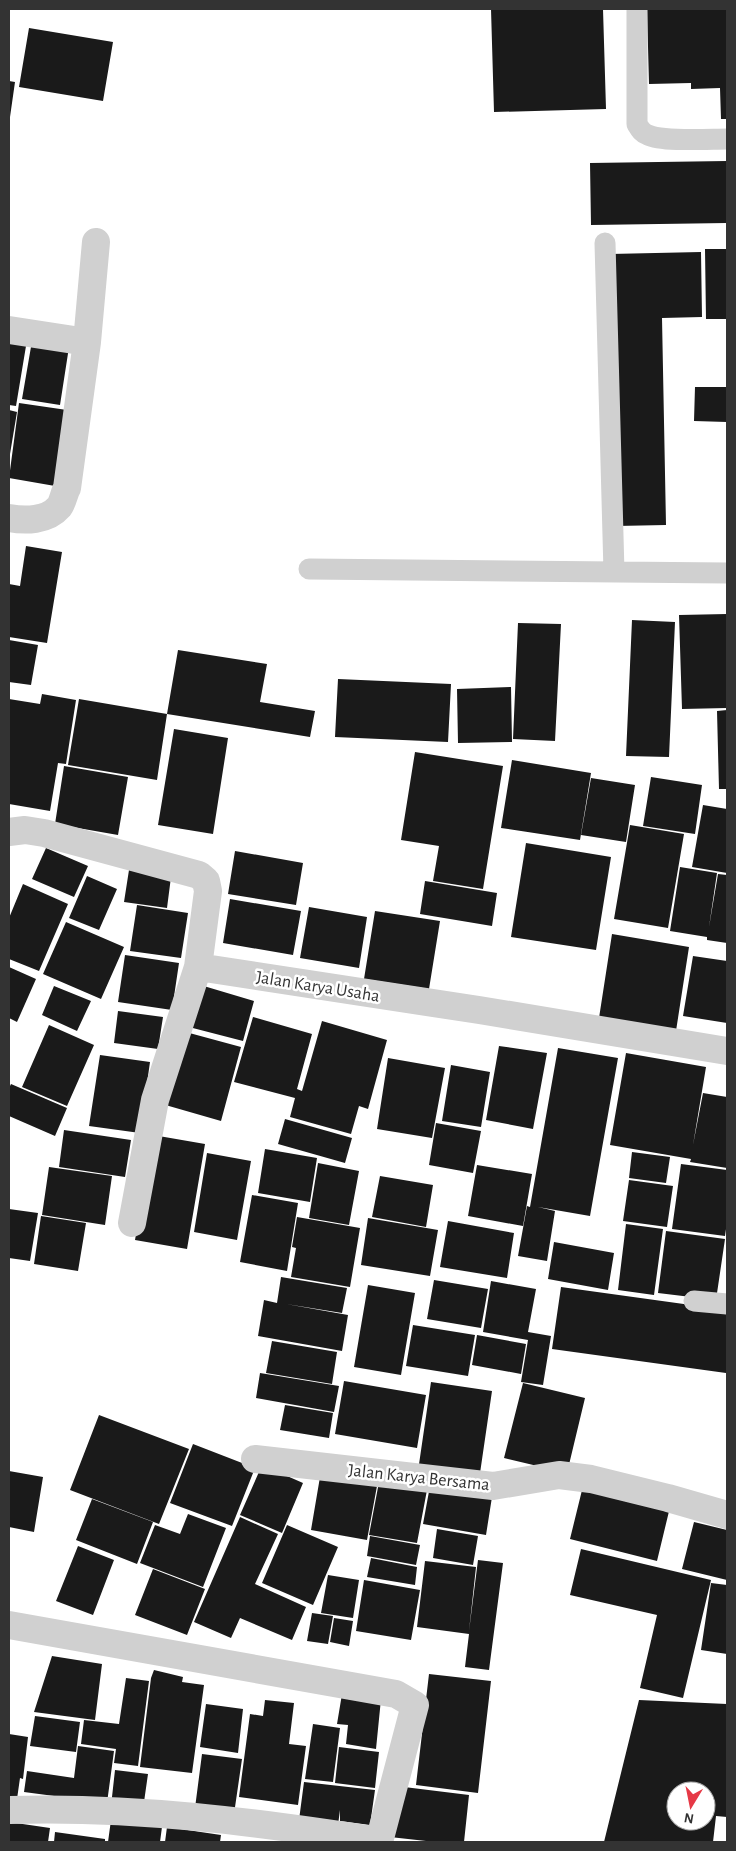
<svg xmlns="http://www.w3.org/2000/svg" width="736" height="1851" font-family="'Alegreya Sans',sans-serif">
  <style>
    .building { fill: #1a1a1a; fill-rule: evenodd }
    .lines { fill: none; stroke-linecap: round; stroke-linejoin: round }
    .service { stroke: #d0d0d0; stroke-width: 21 }
    .minor { stroke: #d0d0d0; stroke-width: 28 }
    .labels { text-anchor: middle; stroke-width: 5; stroke-linejoin: round; paint-order: stroke }
    .street-label { font-size: 18px; fill: #333; stroke: #fff }
  </style>
  <rect width="100%" height="100%" fill="#fff"/>
  <path class="building" d="M491,9H603L606,109L494,112Z
    M647,9H727V119H721L720,88L691,89V83L649,84Z
    M29,28L113,42L103,101L19,87Z
    M9,81L15,82L10,117H9Z
    M727,161V223L591,225L590,163Z
    M705,249H727V319H706Z
    M701,252L702,317L662,318L666,525L616,526L610,254Z
    M32,341L69,347L60,405L22,399Z
    M9,343L26,346L16,406L9,405Z
    M695,387H727V422L694,421Z
    M19,403L67,410L55,486L9,478Z
    M9,410L17,412L10,454L9,453Z
    M26,546L62,552L47,643L9,637V584L20,586Z
    M727,614V708L682,709L679,615Z
    M632,620L675,622L669,757L626,756Z
    M518,623L561,624L555,741L513,739Z
    M9,640L38,645L31,685L9,682Z
    M178,650L267,664L260,702L315,711L310,737L167,714L157,780L68,765L79,699L167,714Z
    M338,679L451,684L448,742L335,737Z
    M511,687L512,742L458,743L457,689Z
    M42,694L76,700L66,764L58,763L50,811L9,804V699L40,704Z
    M727,710V789H719L717,711Z
    M174,729L228,738L213,834L158,825Z
    M415,752L503,766L483,889L433,881L439,846L401,840Z
    M512,760L591,773L580,840L501,828Z
    M64,766L128,777L118,835L55,824Z
    M651,777L702,785L695,834L643,826Z
    M591,778L635,785L626,842L581,835Z
    M703,805L727,809V873L692,867Z
    M630,825L684,834L668,928L614,919Z
    M526,843L611,857L596,950L511,937Z
    M46,848L88,866L74,897L32,879Z
    M235,851L303,863L296,905L228,894Z
    M680,867L717,873L709,927L718,874L727,875V943L707,940V937L670,931Z
    M129,870L171,877L167,908L124,902Z
    M87,876L117,889L99,930L69,918Z
    M425,881L497,893L492,926L420,914Z
    M23,884L68,904L39,971L9,959V918Z
    M230,899L301,911L293,955L223,943Z
    M137,905L188,913L181,958L130,951Z
    M309,907L367,917L359,968L300,958Z
    M375,911L440,921L429,989L364,979Z
    M66,922L124,947L101,999L43,974Z
    M612,934L689,947L676,1031L599,1018Z
    M125,955L179,963L172,1010L118,1002Z
    M693,956L727,961V1023L683,1016Z
    M9,967L36,979L17,1022L9,1018Z
    M197,984L254,1001L243,1041L185,1026Z
    M54,986L91,1001L77,1031L42,1015Z
    M118,1011L163,1017L158,1049L114,1043Z
    M253,1017L312,1034L297,1089L302,1091L322,1021L387,1040L368,1109L359,1106L351,1134L290,1117L295,1098L234,1082Z
    M49,1025L94,1045L67,1106L22,1087Z
    M182,1031L241,1047L221,1121L162,1104Z
    M499,1046L547,1053L533,1129L486,1120Z
    M558,1048L618,1058L590,1216L538,1207L555,1211L547,1261L518,1256L527,1206L530,1207Z
    M626,1053L706,1067L693,1145L703,1093L727,1097V1168L690,1162L691,1159L610,1145Z
    M100,1055L150,1062L140,1133L89,1126Z
    M388,1058L445,1068L432,1138L377,1129Z
    M451,1065L490,1072L481,1127L442,1121Z
    M11,1084L67,1108L55,1136L9,1116V1088Z
    M285,1119L352,1138L345,1163L278,1144Z
    M436,1123L481,1131L473,1173L429,1165Z
    M64,1130L131,1140L125,1177L59,1167Z
    M153,1135L205,1144L187,1249L135,1240Z
    M265,1149L317,1158L310,1202L258,1193Z
    M632,1152L670,1157L666,1183L629,1178Z
    M207,1153L251,1161L237,1240L194,1232Z
    M318,1163L359,1171L349,1225L309,1218Z
    M681,1164L727,1170V1222L725,1236L672,1229Z
    M477,1165L532,1174L523,1226L468,1216Z
    M49,1167L112,1176L105,1225L42,1215Z
    M380,1176L433,1185L426,1227L372,1217Z
    M629,1180L673,1186L667,1227L623,1221Z
    M252,1195L298,1203L287,1271L240,1262Z
    M9,1209L38,1213L30,1261L9,1258Z
    M41,1216L86,1223L78,1271L34,1264Z
    M297,1217L360,1228L350,1287L291,1277L296,1248L292,1247Z
    M368,1218L438,1230L430,1276L361,1265Z
    M448,1221L514,1233L507,1278L440,1267Z
    M626,1224L663,1229L654,1295L618,1290Z
    M666,1231L725,1239L716,1300L658,1293Z
    M554,1242L614,1253L608,1290L548,1279Z
    M281,1277L347,1288L342,1313L286,1304L348,1315L342,1351L258,1336L264,1300L277,1303Z
    M434,1280L488,1289L481,1328L427,1319Z
    M491,1281L536,1289L528,1332L551,1336L543,1385L521,1382L528,1340L483,1332Z
    M368,1285L415,1293L401,1375L354,1367Z
    M561,1287L727,1310L726,1373L552,1349Z
    M413,1325L475,1335L468,1376L406,1366Z
    M477,1335L526,1344L521,1374L472,1365Z
    M272,1341L337,1352L332,1384L266,1373Z
    M260,1373L339,1386L334,1412L256,1398Z
    M344,1381L426,1395L417,1448L335,1434Z
    M431,1382L492,1391L479,1480L418,1471Z
    M523,1383L585,1398L567,1473L504,1458Z
    M285,1405L333,1413L329,1438L280,1430Z
    M99,1415L189,1449L159,1524L70,1490Z
    M193,1444L255,1468L232,1526L170,1503Z
    M262,1465L303,1483L282,1533L240,1515Z
    M9,1471L43,1477L34,1532L9,1527Z
    M320,1477L377,1486L367,1540L311,1530Z
    M379,1482L427,1490L417,1543L369,1535Z
    M584,1482L671,1503L657,1561L570,1539Z
    M430,1486L492,1497L486,1535L423,1524Z
    M92,1499L153,1522L137,1564L76,1540Z
    M188,1514L226,1528L203,1587L140,1563L155,1525L180,1534Z
    M240,1517L278,1534L255,1584L306,1607L292,1640L240,1618L231,1638L194,1622Z
    M694,1522L727,1530V1580L682,1569Z
    M287,1525L338,1547L313,1605L262,1583Z
    M437,1529L478,1536L473,1565L433,1558Z
    M370,1536L420,1545L416,1565L367,1556Z
    M78,1546L114,1560L93,1615L56,1601Z
    M581,1549L711,1580L683,1698L640,1688L657,1615L570,1595Z
    M371,1558L417,1567L415,1585L367,1577Z
    M478,1560L503,1563L489,1670L465,1667L469,1634L417,1627L425,1561L476,1567L469,1631Z
    M153,1569L205,1589L187,1635L135,1615Z
    M328,1575L359,1580L353,1618L321,1613Z
    M364,1580L420,1590L411,1640L356,1631Z
    M711,1583L727,1585V1654L701,1650Z
    M312,1613L333,1616L328,1644L307,1641Z
    M334,1618L353,1621L349,1646L330,1642Z
    M52,1656L102,1664L95,1720L34,1712Z
    M154,1670L183,1677L182,1682L204,1685L192,1773L140,1767L151,1678Z
    M429,1674L491,1681L478,1793L416,1785Z
    M126,1678L149,1681L138,1766L114,1763L116,1749L81,1744L84,1720L119,1724Z
    M342,1694L381,1699L376,1749L346,1744L348,1725L337,1724Z
    M265,1700L294,1703L289,1744L306,1746L298,1805L239,1797L250,1714L263,1716Z
    M639,1700L727,1704V1817L716,1816L713,1842H604ZM676,1791H706V1821H676Z
    M206,1704L243,1709L238,1753L200,1747Z
    M35,1716L80,1722L76,1752L30,1746Z
    M313,1724L340,1728L333,1782L305,1779Z
    M9,1734L28,1737L23,1779L20,1778L17,1799L9,1798Z
    M78,1746L114,1751L107,1803L24,1792L27,1771L74,1778Z
    M339,1747L379,1752L375,1788L335,1783Z
    M202,1754L242,1759L234,1814L195,1808Z
    M115,1770L148,1774L143,1809L111,1806Z
    M304,1782L375,1790L370,1825L340,1821V1810L338,1825L299,1820Z
    M396,1786L469,1795L464,1842H435L390,1837Z
    M111,1820L162,1827L160,1842H108Z
    M9,1822L50,1828L48,1842H9Z
    M167,1827L221,1835L220,1842H165Z
    M55,1832L105,1839V1842H54Z"/>
  <g class="lines">
    <path class="service" d="M637,9V124C640,129 642,133 648,135C662,142 709,139 727,139
      M605,243L614,572
      M309,569L727,573
      M694,1301L727,1304"/>
    <path class="minor" d="M9,330L87,342
      M9,518C25,521 47,521 59,507C63,502 64,493 67,488L87,342L96,242
      M9,832L25,830L44,833L199,875L206,881L208,891L198,967L479,1010L727,1051
      M132,1223L155,1100L198,967
      M255,1459L493,1486L559,1475L591,1479L668,1498L727,1515
      M9,1625L396,1694L415,1705L379,1842
      M9,1810C133,1806 257,1822 379,1841"/>
  </g>
  <g class="labels">
    <g class="street-label">
      <text transform="translate(318 986) rotate(9)" y="6">Jalan Karya Usaha</text>
      <text transform="translate(419 1477) rotate(6)" y="6">Jalan Karya Bersama</text>
    </g>
  </g>
  <rect width="736" height="1851" fill="none" stroke="#333333" stroke-width="20"/>
  <g transform="translate(691 1806) rotate(190)"><circle r="24" fill="#ffffff" stroke="#adadad"/>
  <path d="M0-4L9 19L0 12L-9 19Z" fill="#e63946"/>
  <text y="-8" font-size="14" font-weight="bold" text-anchor="middle" fill="#333333">N</text>
  </g>
</svg>
